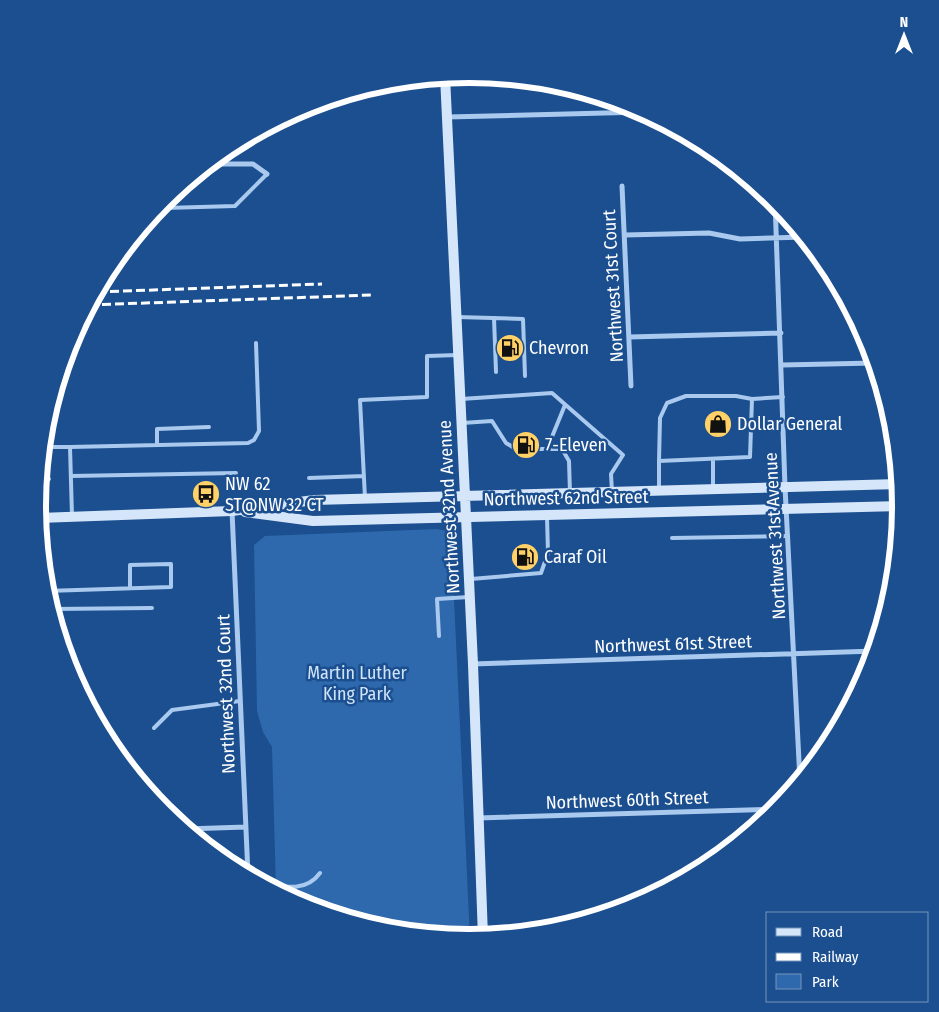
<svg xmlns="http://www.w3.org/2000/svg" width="939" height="1012" font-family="'Fira Sans Condensed',sans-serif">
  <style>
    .green { fill: #2e69ad }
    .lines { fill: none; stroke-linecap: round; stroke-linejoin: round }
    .lane { stroke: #a9c9ee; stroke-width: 4 }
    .street { stroke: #a9c9ee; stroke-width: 5 }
    .secondary { stroke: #d6e6fa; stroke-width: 10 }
    .rail { stroke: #fff; stroke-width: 3; stroke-dasharray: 9 4; stroke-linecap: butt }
    .labels { text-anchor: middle; stroke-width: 5; stroke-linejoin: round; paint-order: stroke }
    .street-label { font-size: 18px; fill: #fff; stroke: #1b4f8f }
    .poi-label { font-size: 18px; fill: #fff; stroke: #1b4f8f; text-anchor: start }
    .park-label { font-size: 18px; fill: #cfe3fa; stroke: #1b4f8f }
    .rim { fill: none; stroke: #fff; stroke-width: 6 }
  </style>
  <rect width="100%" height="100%" fill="#1b4f8f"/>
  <path class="green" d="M437,529L447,531L451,536L470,938L385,930L304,905L276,890L272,747L263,732L257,711L254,545L265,536Z"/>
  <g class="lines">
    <path class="lane" d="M216,158V164
      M164,200L165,208L235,206L267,174
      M457,317L523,319L525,376
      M494,318L496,372
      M461,399L552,393L623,455L611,474L612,492
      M462,423L492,421L506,443L516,449H562L569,461L570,493
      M157,445V429L209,427
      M43,447H70
      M547,449L565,405
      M713,459V489
      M659,461L660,418L667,403L686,396H736L752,399
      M71,476L236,473
      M309,478L364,476
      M40,479H49
      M659,490V461L750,457L752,399L783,397
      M365,498L360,400L427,397V356L458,355
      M72,516L70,447L248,443L254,440L259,431L256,343
      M672,538L788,536
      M471,579L541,573L548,553L547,517
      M46,591L171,587V564L130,565V588
      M52,609L152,608
      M439,636L437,599L469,597
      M154,728L172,710L240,701
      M260,882C281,886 305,894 320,873"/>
    <path class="street" d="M447,117L644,112
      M208,164H253L267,174
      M622,186L631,386
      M775,201L785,487L800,781
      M625,235L709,233L740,239L805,237
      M629,337L781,333
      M782,365L875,363
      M232,511L248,875
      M473,664L875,651
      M478,818L777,809
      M185,829L246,827"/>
    <path class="secondary" d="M445,76L473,664L483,937
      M245,512L313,521L901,506
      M39,518L232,511L314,500L899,484"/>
    <path class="rail" d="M97,292L322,284
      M89,305L372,295"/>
  </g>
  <defs>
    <symbol id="fuel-disc" viewBox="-11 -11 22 22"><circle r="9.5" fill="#ffd166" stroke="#1b4f8f"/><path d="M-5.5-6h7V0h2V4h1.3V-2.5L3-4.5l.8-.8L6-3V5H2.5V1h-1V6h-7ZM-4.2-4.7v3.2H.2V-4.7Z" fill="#111"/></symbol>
    <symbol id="shop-disc" viewBox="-11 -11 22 22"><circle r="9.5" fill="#ffd166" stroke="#1b4f8f"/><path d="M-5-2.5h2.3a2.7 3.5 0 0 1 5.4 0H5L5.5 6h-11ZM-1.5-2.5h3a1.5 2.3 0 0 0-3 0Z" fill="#111"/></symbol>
    <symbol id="bus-disc" viewBox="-11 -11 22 22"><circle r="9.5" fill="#ffd166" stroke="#1b4f8f"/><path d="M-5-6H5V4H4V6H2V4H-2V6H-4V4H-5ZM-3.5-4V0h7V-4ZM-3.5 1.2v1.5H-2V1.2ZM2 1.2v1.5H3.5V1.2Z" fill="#111"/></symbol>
  </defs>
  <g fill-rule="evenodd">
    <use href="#fuel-disc" x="494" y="332" width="32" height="32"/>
    <use href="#shop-disc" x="702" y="408" width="32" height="32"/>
    <use href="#fuel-disc" x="510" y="429" width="32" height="32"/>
    <use href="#bus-disc" x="190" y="478" width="32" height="32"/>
    <use href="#fuel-disc" x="509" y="541" width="32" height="32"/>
  </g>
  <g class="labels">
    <g class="street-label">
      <text transform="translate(613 286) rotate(-93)" y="6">Northwest 31st Court</text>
      <text transform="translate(566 498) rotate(-1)" y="6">Northwest 62nd Street</text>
      <text transform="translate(449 507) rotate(-93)" y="6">Northwest 32nd Avenue</text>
      <text transform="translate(775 536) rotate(-93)" y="6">Northwest 31st Avenue</text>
      <text transform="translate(673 644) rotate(-2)" y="6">Northwest 61st Street</text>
      <text transform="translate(226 694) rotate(-92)" y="6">Northwest 32nd Court</text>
      <text transform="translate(627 800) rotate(-2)" y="6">Northwest 60th Street</text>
    </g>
    <g class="poi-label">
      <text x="529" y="354">Chevron</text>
      <text x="737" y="430">Dollar General</text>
      <text x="545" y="451">7-Eleven</text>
      <text x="225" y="490">NW 62<tspan x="225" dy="21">ST@NW 32 CT</tspan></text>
      <text x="544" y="563">Caraf Oil</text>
    </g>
    <g class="park-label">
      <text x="357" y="679">Martin Luther<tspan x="357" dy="21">King Park</tspan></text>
    </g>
  </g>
  <path d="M0 0H939V1012H0ZM46 506a423 423 0 1 1 846 0a423 423 0 1 1-846 0Z" fill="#1b4f8f" fill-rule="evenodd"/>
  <path class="rim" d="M46 506a423 423 0 1 1 846 0a423 423 0 1 1-846 0Z"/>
  <rect x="766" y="912" width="162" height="90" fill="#1b4f8f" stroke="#7695bc"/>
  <rect x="776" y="928" width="25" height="8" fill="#d6e6fa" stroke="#7695bc"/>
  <text x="812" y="937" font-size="15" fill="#ffffff">Road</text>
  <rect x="776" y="953" width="25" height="8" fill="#ffffff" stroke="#7695bc"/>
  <text x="812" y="962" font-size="15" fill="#ffffff">Railway</text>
  <rect x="776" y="974" width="25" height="15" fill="#2e69ad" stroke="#7695bc"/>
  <text x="812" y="987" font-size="15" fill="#ffffff">Park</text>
  <g transform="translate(904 35)" stroke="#1b4f8f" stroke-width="4" paint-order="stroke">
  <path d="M0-4L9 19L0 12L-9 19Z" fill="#ffffff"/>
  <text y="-8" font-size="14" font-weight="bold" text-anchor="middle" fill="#ffffff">N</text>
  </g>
</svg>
